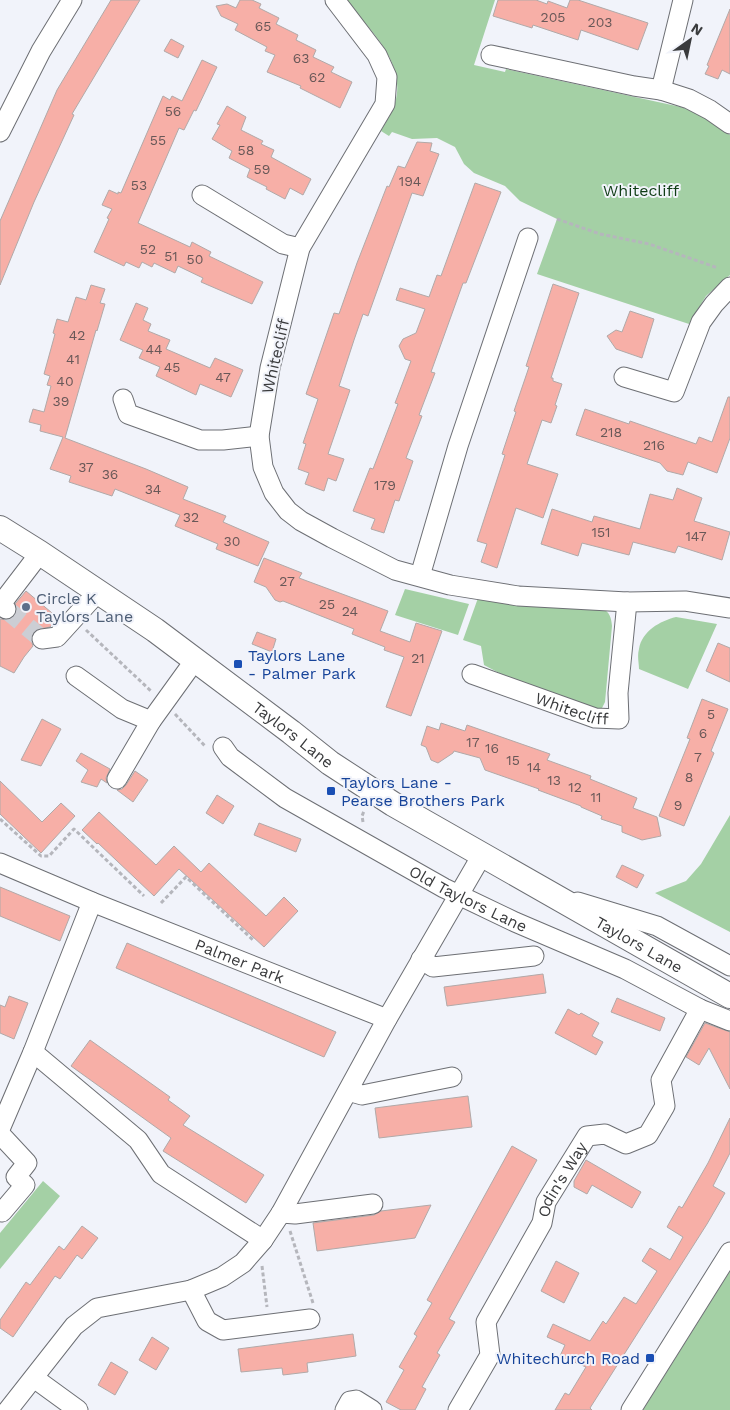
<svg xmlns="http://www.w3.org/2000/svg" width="730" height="1410" font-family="'Work Sans',sans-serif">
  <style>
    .green { fill: #a4d0a5 }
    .building { fill: #f7afa7; stroke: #b1a9a8 }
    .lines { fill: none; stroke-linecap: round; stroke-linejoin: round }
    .minor-tunnel { stroke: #ccced4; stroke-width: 19; stroke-dasharray: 19 9; stroke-linecap: butt }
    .minor-casing { stroke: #6d6f74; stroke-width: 21 }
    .major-casing { stroke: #6d6f74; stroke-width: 26 }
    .path { stroke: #b5b6bc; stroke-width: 3; stroke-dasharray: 4 2.5; stroke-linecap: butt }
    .minor { stroke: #fff; stroke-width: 19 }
    .major { stroke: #fff; stroke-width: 24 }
    .service-dot { fill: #5c6f8a; stroke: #f1f3fa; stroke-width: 2 }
    .transit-dot { fill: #1a4fb4; stroke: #f1f3fa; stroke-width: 2 }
    .labels { text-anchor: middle; stroke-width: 4; stroke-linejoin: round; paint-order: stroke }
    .number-label { font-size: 14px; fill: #695858 }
    .park-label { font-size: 16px; fill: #0f3c15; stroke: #f1f3fa }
    .street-label { font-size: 16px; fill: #3a3b3d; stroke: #f1f3fa }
    .service-label { font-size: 16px; fill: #4e5e75; stroke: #f1f3fa; text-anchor: start }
    .transit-label { font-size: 16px; fill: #164399; stroke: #f1f3fa; text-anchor: start }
  </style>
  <rect width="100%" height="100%" fill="#f1f3fa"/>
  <path class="green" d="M345,0H495L474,65L505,72L506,69L681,107L697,113L730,135V275L706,296L689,324L537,274L557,219L520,201L505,186L474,173L464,164L455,147L437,138L412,139L392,132L389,136L381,131C386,122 392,113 395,103C407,62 369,29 345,0Z
    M405,589L469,604L458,635L395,615Z
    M478,598L601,608C610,612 611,617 612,626L605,702L602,708L596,711L499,673L484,665L481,646L463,640Z
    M676,617L717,624L688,689L639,669C639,663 637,656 639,649C642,631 660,621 676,617Z
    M730,815V932L655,893L686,881L701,864Z
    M43,1181L60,1196L0,1269V1233Z
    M730,1271V1410H643Z"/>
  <path class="building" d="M111,0H140L72,114L74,115L34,202L0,285V221L57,90Z
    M240,0H252L261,4L259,8L279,18L276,24L298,35L296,40L316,50L313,57L334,67L331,72L352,82L340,108L300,88L301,86L267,72L275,55L265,51L267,47L235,30L238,24L221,16L216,6L227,4L236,8Z
    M498,0H536L547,4L548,1L567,8L570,0H578L648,23L638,50L581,30L578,40L533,25L532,28L493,16Z
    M730,9V74L722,70L718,79L705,74L709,66L707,65Z
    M171,39L184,46L178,58L164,51Z
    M202,60L217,67L196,111L194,110L184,130L179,128L138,223L190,247L192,242L211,252L209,256L263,282L252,304L201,282L203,278L178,266L175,273L154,263L152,267L142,262L139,268L126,262L124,266L94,252L109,219L107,218L112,209L102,205L109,190L118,194V192L121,193L163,96L170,100L172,96L182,101Z
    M227,106L246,117L241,130L263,141L261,144L274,150L271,157L311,179L303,195L290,188L285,199L266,189L267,187L247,177L250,169L229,158L232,151L212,139L220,125L217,124Z
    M417,142L432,143L430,151L439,154L423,196L412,193L368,316L363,314L354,340L339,386L350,390L328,454L344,459L336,481L328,478L324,491L305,484L309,473L298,469L306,444L303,443L318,399L306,394L334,313L339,314L357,263L387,186L389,187L398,166L405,168Z
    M475,183L501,192L466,283H463L431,372L435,373L419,415L422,416L406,458L413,461L399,501L395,500L384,533L371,529L375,519L353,511L370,468L373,469L398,404L395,403L411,361L405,359L399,346L403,339L416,333L425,309L396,300L400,288L429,297L437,275L441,276Z
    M553,284L579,293L551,378H553V381L562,384L555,405L557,406L551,423L542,420L527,464L558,474L543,518L516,508L497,568L481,562L487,544L477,541L505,455L502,454L516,412L514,411L529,367L526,366Z
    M91,285L105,289L100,303L105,304L97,331L96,330L65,438L146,469L188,487L183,499L226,516L223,522L269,542L258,566L216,549L218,544L175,526L180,515L115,489L112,496L69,482L71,476L50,469L63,437L40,431L41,425L29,422L33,409L44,412L51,386L47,385L50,376L44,374L55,334L53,333L57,319L68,322L76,297L86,300Z
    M136,303L148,308L143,320L151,324L148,331L170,340L166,349L210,368L215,358L243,370L231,397L200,384L196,395L156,376L160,367L139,358L143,350L120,340Z
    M630,311L654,319L642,358L616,349L607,336L616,330L622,332Z
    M728,397H730V438L717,473L688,462L683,475L667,471L660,463L576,435L585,409L629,424L630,421L696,444L699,437L712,442Z
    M677,488L702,498L694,521L730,532L722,560L678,546L675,553L633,542L629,555L582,543L578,556L541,544L552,509L592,522L594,516L640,529L650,494L673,500Z
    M264,558L302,573L299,578L388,611L380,631L410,642L416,623L442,631L411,716L386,707L404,657L384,650L385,647L352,634L354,629L283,601L280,602L275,600L266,587L254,582Z
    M26,591L58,618L50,627L35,630L32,634L31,640L33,646L24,657L14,673L0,666V619L8,620L14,617L17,611L15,604Z
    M257,632L276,639L272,652L252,644Z
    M718,643L730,648V682L706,671Z
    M702,699L728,709L711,751L714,753L684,826L659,816L690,739L687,738Z
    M42,719L61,729L41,766L21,760Z
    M441,723L465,731L467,725L550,754L547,760L591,776L590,779L637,798L633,808L657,817L661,836L642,840L622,832V826L601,819L602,816L581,807V806L538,790L539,789L485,770L480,758L454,751L453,753L438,763L431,760L426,747L421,745L427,726L439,730Z
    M81,753L110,769L106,778L107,783L101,779L97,787L81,782L88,770L76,761Z
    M135,771L148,780L133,802L117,790L122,789L126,785Z
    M0,781L42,822L61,803L75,816L41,853L0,814Z
    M217,795L234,806L223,824L206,813Z
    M99,812L156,865L174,846L201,872L209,863L266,916L284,897L298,911L264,947L179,869L154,896L98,843L97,844L82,830Z
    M259,823L301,839L296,852L254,835Z
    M622,865L644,875L637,888L616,877Z
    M0,887L70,916L60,941L0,916Z
    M127,943L336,1032L324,1057L116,968Z
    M543,974L546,993L447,1006L444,987Z
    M9,996L28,1003L14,1039L0,1033V1005L5,1007Z
    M617,998L665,1018L660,1031L611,1012Z
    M568,1009L579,1015L581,1013L599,1023L592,1036L603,1042L596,1055L555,1033Z
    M705,1023L730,1032V1089L709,1048L699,1065L686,1057Z
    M90,1040L170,1097L168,1100L190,1116L183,1125L264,1175L246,1203L163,1151L171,1138L71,1066Z
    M468,1096L472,1127L379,1138L375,1108Z
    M730,1118V1153L713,1186L725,1193L707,1224L590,1408L592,1410H555L565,1393L569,1395L586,1367L560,1356L565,1345L547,1337L553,1324L590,1341L603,1321L606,1324L624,1297L636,1304L657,1271L642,1261L650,1248L670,1260L683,1237L667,1227L679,1206L682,1208L708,1163Z
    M512,1146L537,1160L449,1319L455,1322L437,1353L440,1355L422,1387L426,1389L415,1410H401L386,1402L404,1370L399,1367L417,1336L414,1334L432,1303L427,1300Z
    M586,1160L641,1192L632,1208L592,1185L587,1194L574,1187V1181Z
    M431,1205L415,1238L317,1251L313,1223L374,1215L381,1211Z
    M82,1226L98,1238L82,1259L77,1255L60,1279L55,1276L13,1337L0,1328V1320L26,1282L30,1285L59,1246L64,1250Z
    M556,1261L579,1273L564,1303L541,1291Z
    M353,1334L356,1356L307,1363L308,1372L283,1375L282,1368L241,1372L238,1349Z
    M152,1337L169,1348L156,1370L139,1360Z
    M111,1362L128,1372L115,1395L98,1385Z"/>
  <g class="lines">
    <path class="minor-tunnel" d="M6,609L42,639"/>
    <defs>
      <g id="minor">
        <path d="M335,0L377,55L387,77L385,104L300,248L270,368L259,436L263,467L274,493L288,511L301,521L332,538L395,570L450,585L518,596L627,602L685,601L730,608"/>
        <path d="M491,55L634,86L661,90L689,99L710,110L730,124"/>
        <path d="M661,90L683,0"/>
        <path d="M0,132L41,51L72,0"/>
        <path d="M202,195L283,244L300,248"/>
        <path d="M624,377L674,392L701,322L714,304L730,287"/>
        <path d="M123,399L128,414L200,440H223L259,436"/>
        <path d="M420,576L458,446L528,238"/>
        <path d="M6,609L1,604L40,553"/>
        <path d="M42,639L57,637L97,593"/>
        <path id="s1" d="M472,674L595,718L619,719L618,693L627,602"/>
        <path d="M76,676L122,709L151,721"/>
        <path id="s2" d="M223,747L230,757L285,798L444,888L515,922L625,969L700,1009L730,1021"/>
        <path d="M117,779L151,721L195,660"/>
        <path id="s3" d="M0,863L92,902L387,1019"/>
        <path d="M578,902L657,926L730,966"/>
        <path d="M421,959L433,967L534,956"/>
        <path d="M33,1052L138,1140L161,1174L263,1240"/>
        <path d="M348,1091L362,1095L452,1077"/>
        <path d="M0,1129L33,1052L92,902"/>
        <path d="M0,1134L27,1163L16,1177L25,1185L2,1212L0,1210"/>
        <path d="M281,1213L295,1214L373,1204"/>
        <path d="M191,1290L207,1321L223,1330L310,1319"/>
        <path d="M34,1378L78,1410"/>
        <path d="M8,1410L74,1326L97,1308L191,1290L222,1277L243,1263L263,1240L281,1213L387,1019L482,855"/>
        <path d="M345,1410L350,1401L356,1400L372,1410"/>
        <path id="s4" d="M458,1410L490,1355L486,1322L542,1223L546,1202L587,1136L605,1134L626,1144L648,1135L665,1106L661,1080L700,1009"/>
        <path d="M631,1410L730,1252"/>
      </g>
      <g id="major">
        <path id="s5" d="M0,528L40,553L155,630L291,732L330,763L393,804L730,996"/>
      </g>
    </defs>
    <use href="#minor" class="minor-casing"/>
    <use href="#major" class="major-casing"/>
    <path class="path" d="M557,219L600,234L649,244L718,268
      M86,630L151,691
      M175,714L205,746
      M0,819L41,856H49L74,829L144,896
      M363,822L362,816L364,811
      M161,903L186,877L253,940
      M290,1231L313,1303
      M262,1266L267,1307"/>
    <use href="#minor" class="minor"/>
    <use href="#major" class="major"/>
  </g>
  <circle class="service-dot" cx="26" cy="607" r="5"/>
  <g class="transit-dot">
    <rect x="233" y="659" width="10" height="10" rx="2.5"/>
    <rect x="326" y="786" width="10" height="10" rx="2.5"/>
    <rect x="645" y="1353" width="10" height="10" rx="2.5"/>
  </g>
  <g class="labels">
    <g class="number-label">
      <text x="553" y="22">205</text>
      <text x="600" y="27">203</text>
      <text x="263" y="31">65</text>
      <text x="301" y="63">63</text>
      <text x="317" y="82">62</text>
      <text x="173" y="116">56</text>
      <text x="158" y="145">55</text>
      <text x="246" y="155">58</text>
      <text x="262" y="174">59</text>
      <text x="410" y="186">194</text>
      <text x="139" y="190">53</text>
      <text x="148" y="254">52</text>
      <text x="171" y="261">51</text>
      <text x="195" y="264">50</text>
      <text x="77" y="340">42</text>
      <text x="154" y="354">44</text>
      <text x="73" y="364">41</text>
      <text x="172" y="372">45</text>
      <text x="223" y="382">47</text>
      <text x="65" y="386">40</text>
      <text x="61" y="406">39</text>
      <text x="611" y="437">218</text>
      <text x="654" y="450">216</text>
      <text x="86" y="472">37</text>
      <text x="110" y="479">36</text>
      <text x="385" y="490">179</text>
      <text x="153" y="494">34</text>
      <text x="191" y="522">32</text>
      <text x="601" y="537">151</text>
      <text x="696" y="541">147</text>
      <text x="232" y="546">30</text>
      <text x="287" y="586">27</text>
      <text x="327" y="609">25</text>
      <text x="350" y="616">24</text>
      <text x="418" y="663">21</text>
      <text x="711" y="719">5</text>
      <text x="703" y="738">6</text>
      <text x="473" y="747">17</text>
      <text x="492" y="753">16</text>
      <text x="698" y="762">7</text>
      <text x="513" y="765">15</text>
      <text x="534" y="772">14</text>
      <text x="689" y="782">8</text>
      <text x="554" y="785">13</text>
      <text x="575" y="792">12</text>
      <text x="596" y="802">11</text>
      <text x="678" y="810">9</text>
    </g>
    <g class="park-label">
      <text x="641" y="196">Whitecliff</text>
    </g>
    <g class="street-label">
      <text transform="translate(275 356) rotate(-77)" y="6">Whitecliff</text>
      <text dy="6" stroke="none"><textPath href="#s1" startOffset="106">Whitecliff</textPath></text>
      <text dy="6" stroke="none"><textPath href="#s5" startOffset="359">Taylors Lane</textPath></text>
      <text dy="6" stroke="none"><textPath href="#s2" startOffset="290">Old Taylors Lane</textPath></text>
      <text dy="6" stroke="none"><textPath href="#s5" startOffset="764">Taylors Lane</textPath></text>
      <text dy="6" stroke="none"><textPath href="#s3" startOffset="259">Palmer Park</textPath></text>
      <text dy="6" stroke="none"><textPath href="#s4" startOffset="259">Odin's Way</textPath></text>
    </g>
    <g class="service-label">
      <text x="36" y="604">Circle K<tspan x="36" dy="18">Taylors Lane</tspan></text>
    </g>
    <g class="transit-label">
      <text x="248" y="661">Taylors Lane<tspan x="248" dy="18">- Palmer Park</tspan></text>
      <text x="341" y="788">Taylors Lane -<tspan x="341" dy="18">Pearse Brothers Park</tspan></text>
      <text x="640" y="1364" text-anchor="end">Whitechurch Road</text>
    </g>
  </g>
  <g transform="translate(690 40) rotate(33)" stroke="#f1f3fa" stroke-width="4" paint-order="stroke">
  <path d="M0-4L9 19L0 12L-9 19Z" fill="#3a3b3d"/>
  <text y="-8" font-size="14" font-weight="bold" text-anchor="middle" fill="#3a3b3d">N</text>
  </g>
</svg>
